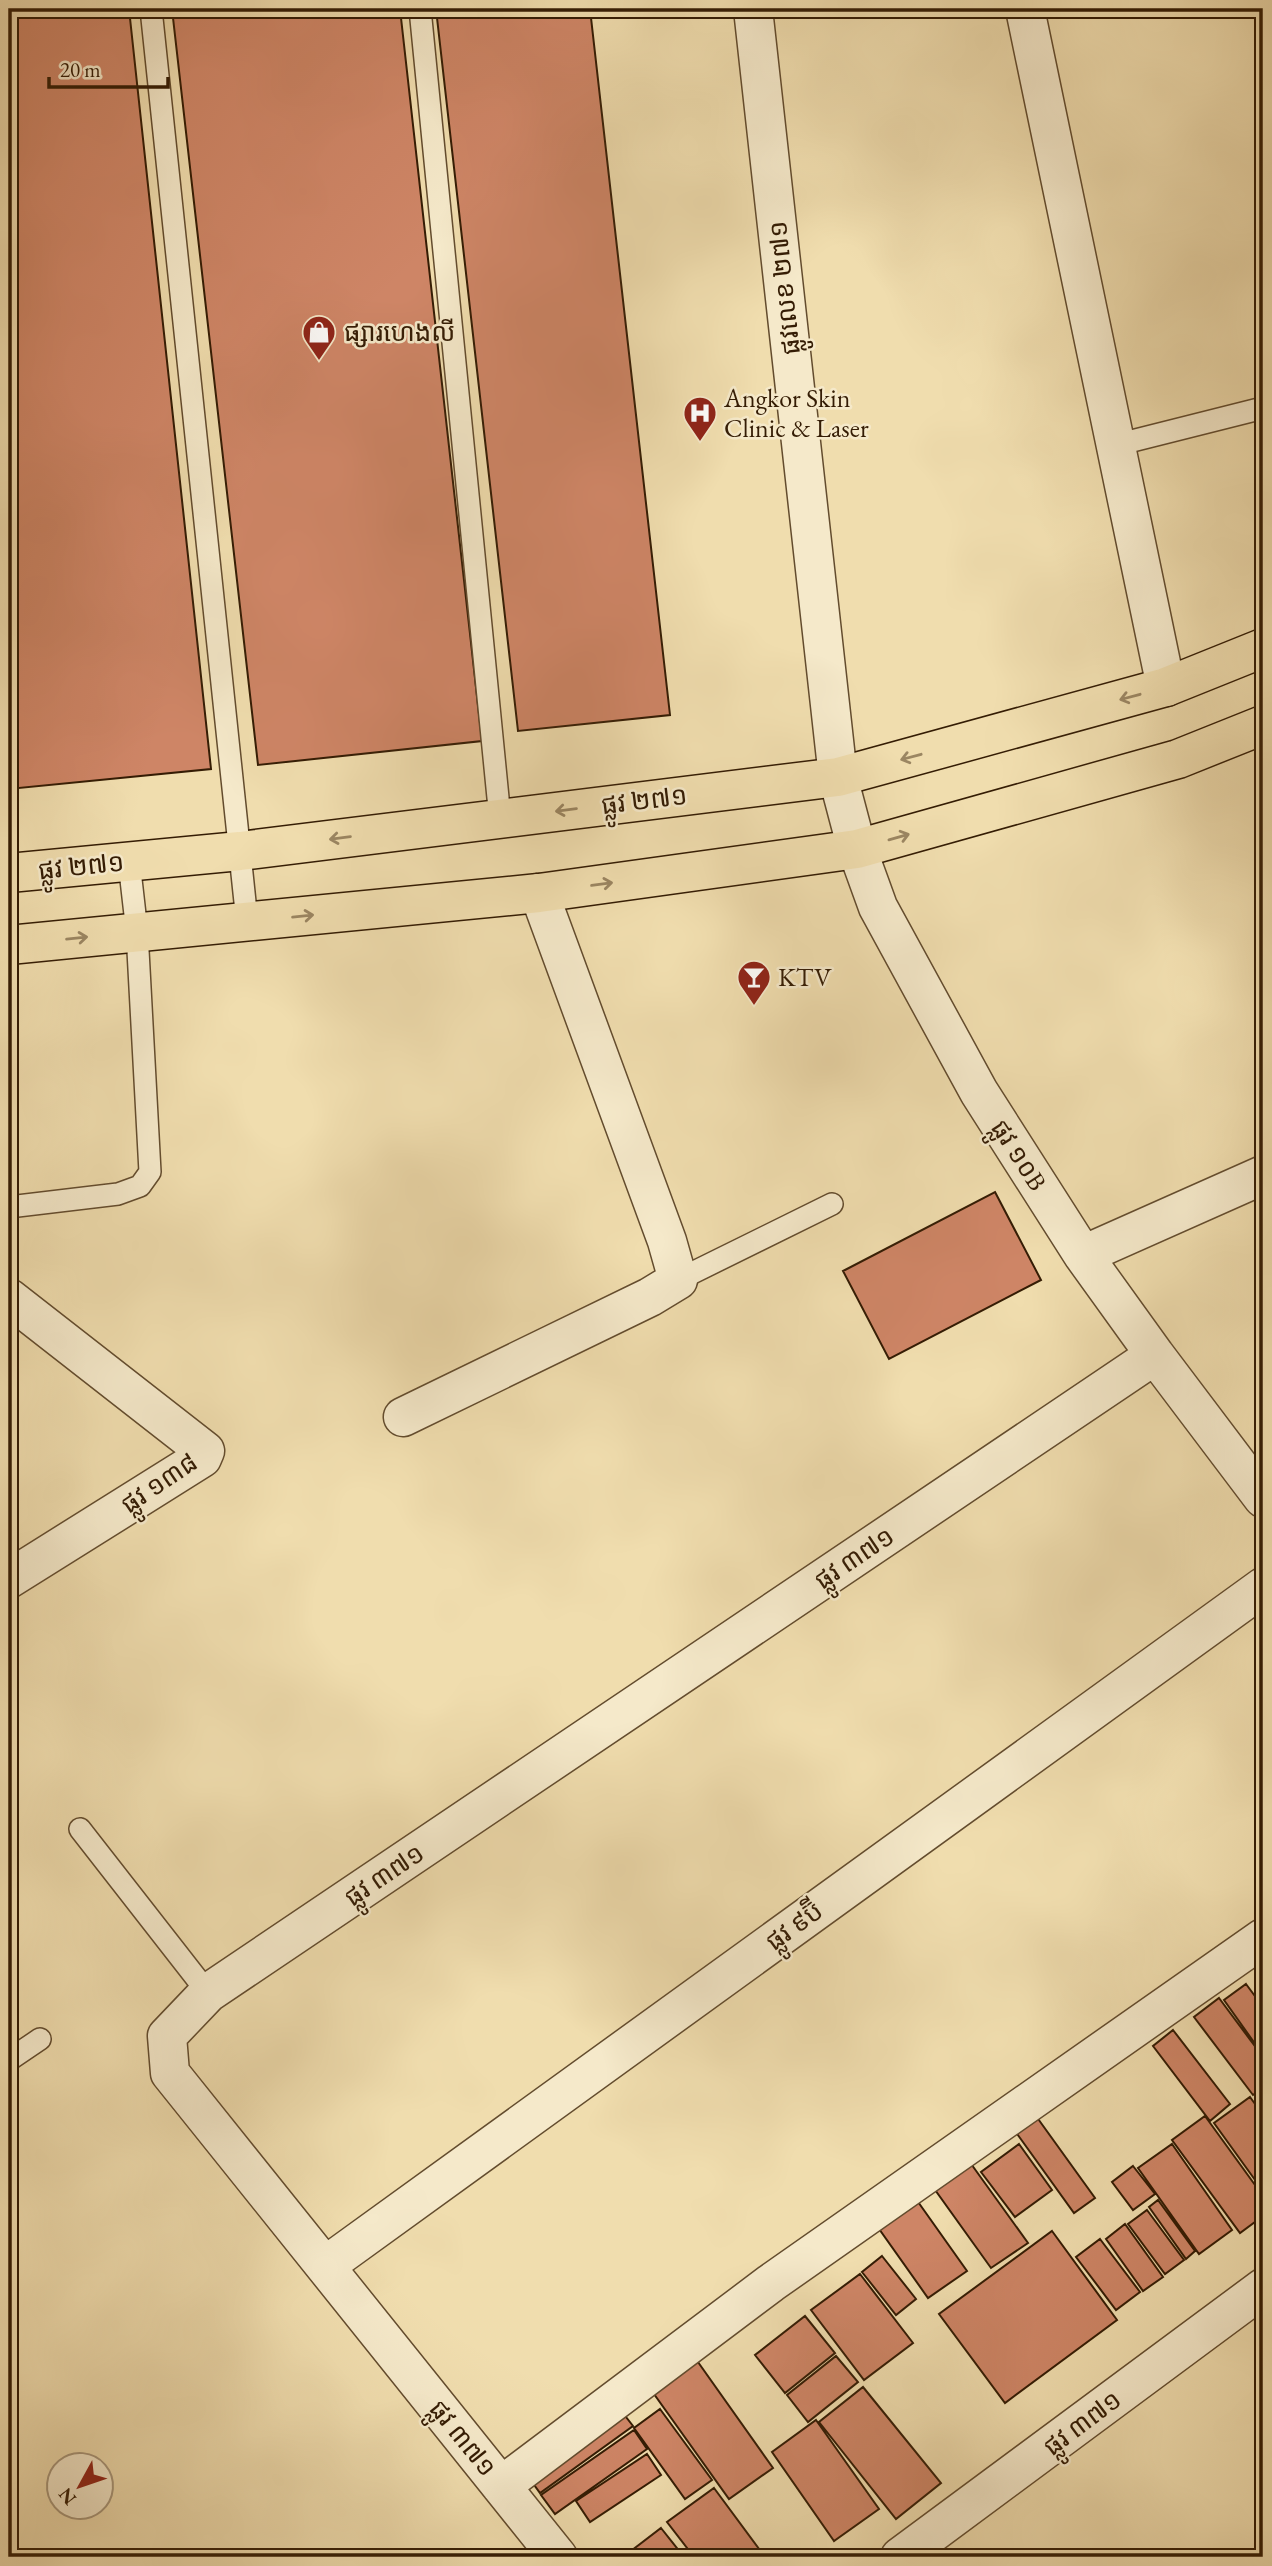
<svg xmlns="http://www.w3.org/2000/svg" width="1272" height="2566" font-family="'EB Garamond','Noto Sans Khmer',serif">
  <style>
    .building { fill: #ce8566; stroke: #341c04; stroke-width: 2 }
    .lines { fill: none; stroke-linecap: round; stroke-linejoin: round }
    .lane-casing { stroke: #634c2e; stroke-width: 24 }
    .street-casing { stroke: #634c2e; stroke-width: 41 }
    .primary-casing { stroke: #341c04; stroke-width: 41 }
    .lane { stroke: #f5e9ca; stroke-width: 21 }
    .street { stroke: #f5e9ca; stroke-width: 38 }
    .primary { stroke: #f0ddae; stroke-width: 38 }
    .oneway { stroke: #9b8662 }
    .labels { text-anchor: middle; stroke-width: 5; stroke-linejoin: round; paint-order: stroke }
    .street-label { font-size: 26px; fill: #341c04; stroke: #f5e9ca }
    .poi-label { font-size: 26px; fill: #341c04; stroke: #f5e9ca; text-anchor: start }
  </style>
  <rect width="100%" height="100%" fill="#f0ddae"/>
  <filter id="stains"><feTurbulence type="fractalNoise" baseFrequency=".00286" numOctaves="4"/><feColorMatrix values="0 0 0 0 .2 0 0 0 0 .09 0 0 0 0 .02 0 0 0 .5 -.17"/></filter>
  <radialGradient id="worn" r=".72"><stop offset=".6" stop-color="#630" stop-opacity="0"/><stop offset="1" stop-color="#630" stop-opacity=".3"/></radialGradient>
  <path class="building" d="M9,9H129L211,769L9,789Z
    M172,9H400L482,741L258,765Z
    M436,9H590L670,715L518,731Z
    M995,1192L1041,1280L889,1359L843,1271Z
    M1246,1984L1263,2007V2055L1224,2000Z
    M1219,1998L1263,2057V2088L1253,2095L1194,2017Z
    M1173,2030L1230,2104L1210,2121L1153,2046Z
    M1250,2097L1263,2115V2191L1214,2123Z
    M1036,2116L1095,2198L1074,2213L1015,2131Z
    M1205,2116L1263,2196V2216L1240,2233L1172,2140Z
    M1019,2144L1052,2190L1015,2217L981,2172Z
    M1172,2144L1232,2230L1199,2254L1138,2168Z
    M969,2161L1028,2243L991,2268L933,2187Z
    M1133,2166L1155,2194L1133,2210L1112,2182Z
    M916,2199L967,2271L928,2298L877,2226Z
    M1158,2200L1195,2251L1186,2259L1149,2207Z
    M1147,2210L1184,2260L1165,2274L1128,2224Z
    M1125,2224L1163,2277L1143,2291L1106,2239Z
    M1052,2231L1117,2320L1005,2403L939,2314Z
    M1100,2239L1140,2292L1116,2310L1076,2257Z
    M882,2256L916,2299L896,2315L862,2272Z
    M860,2274L913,2343L864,2380L811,2310Z
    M805,2316L835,2353L785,2393L755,2355Z
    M693,2355L773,2468L729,2499L649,2387Z
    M836,2356L858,2382L808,2422L787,2395Z
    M863,2387L941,2483L896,2519L819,2422Z
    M619,2408L633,2426L540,2493L527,2475Z
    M660,2409L712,2480L685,2499L634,2428Z
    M816,2420L879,2509L834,2541L772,2452Z
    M634,2430L647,2449L555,2514L541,2495Z
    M647,2454L661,2475L590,2522L576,2501Z
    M714,2488L765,2557H694L667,2522Z
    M661,2528L684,2557H623Z"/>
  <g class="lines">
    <defs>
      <path id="lane" d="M151,9L247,921
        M420,9L500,818
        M1116,445L1263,408
        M9,1207L118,1194L140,1186L150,1172L137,932L129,862
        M678,1280L832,1204
        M80,1829L208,1993
        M9,2060L40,2039"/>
      <path id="street" d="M753,9L838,777L857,849L878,907L979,1092L1083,1255L1155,1355L1263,1498
        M1025,9L1166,687
        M1083,1255L1263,1175
        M9,1298L205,1451L202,1458L9,1579
        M403,1417L650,1297L678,1280L667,1241L539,893
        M325,2266L1263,1587
        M501,2486L771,2283L1263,1938
        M558,2557L170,2073L167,2036L208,1993L1155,1355
        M900,2557L1263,2288"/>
      <path id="primary" d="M9,873L240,851L838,777L1166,687L1263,648
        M9,945L539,893L857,849L1178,759L1263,725"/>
    </defs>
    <use href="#lane" class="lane-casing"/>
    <use href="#street" class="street-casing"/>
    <use href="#primary" class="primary-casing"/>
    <use href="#lane" class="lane"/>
    <use href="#street" class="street"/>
    <use href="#primary" class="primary"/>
  </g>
  <defs><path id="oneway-shaft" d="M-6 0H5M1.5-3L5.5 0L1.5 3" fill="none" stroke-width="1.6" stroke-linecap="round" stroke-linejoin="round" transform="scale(1.75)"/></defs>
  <g class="oneway">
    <use href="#oneway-shaft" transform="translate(1130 697) rotate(165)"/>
    <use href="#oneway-shaft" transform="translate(911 757) rotate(165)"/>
    <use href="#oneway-shaft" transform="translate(566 810) rotate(173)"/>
    <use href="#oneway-shaft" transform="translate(899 837) rotate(-16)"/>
    <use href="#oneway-shaft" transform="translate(340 838) rotate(173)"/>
    <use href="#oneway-shaft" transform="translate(602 884) rotate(-8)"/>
    <use href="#oneway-shaft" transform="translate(303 916) rotate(-6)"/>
    <use href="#oneway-shaft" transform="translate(77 938) rotate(-6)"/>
  </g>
  <defs>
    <symbol id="shop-pin" viewBox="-11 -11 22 30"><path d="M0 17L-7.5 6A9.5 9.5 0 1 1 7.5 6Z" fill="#8f2418" stroke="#f5e9ca"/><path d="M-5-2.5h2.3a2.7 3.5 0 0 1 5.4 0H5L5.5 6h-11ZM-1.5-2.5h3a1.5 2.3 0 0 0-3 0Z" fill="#fff"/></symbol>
    <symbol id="hospital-pin" viewBox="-11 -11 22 30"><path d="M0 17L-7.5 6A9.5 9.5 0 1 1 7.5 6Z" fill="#8f2418" stroke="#f5e9ca"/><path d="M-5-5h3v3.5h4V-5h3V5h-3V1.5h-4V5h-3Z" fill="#fff"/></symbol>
    <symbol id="bar-pin" viewBox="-11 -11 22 30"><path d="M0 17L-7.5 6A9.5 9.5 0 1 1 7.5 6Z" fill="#8f2418" stroke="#f5e9ca"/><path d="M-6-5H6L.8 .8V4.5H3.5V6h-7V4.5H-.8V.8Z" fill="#fff"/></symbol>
  </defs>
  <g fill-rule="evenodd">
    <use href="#shop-pin" x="300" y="313" width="38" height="52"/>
    <use href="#hospital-pin" x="681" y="394" width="38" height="52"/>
    <use href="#bar-pin" x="735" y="958" width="38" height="52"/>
  </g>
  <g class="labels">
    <g class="street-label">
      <text transform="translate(784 288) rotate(-96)" y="9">ផ្លូវលេខ ២៧១</text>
      <text transform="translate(644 800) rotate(-7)" y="9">ផ្លូវ ២៧១</text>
      <text transform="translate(81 866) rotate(-6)" y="9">ផ្លូវ ២៧១</text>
      <text transform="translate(1019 1155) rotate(57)" y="9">ផ្លូវ ១០B</text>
      <text transform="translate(159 1483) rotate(-34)" y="9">ផ្លូវ ១៣៨</text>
      <text transform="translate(854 1558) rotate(-34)" y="9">ផ្លូវ ៣៧១</text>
      <text transform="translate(384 1875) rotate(-34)" y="9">ផ្លូវ ៣៧១</text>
      <text transform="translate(794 1926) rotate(-36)" y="9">ផ្លូវ ៩ប៊ី</text>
      <text transform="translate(1082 2423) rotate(-37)" y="9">ផ្លូវ ៣៧១</text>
      <text transform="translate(463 2438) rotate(51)" y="9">ផ្លូវ ៣៧១</text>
    </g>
    <g class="poi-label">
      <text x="344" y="341">ផ្សារហេងលី</text>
      <text x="724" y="407">Angkor Skin<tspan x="724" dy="30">Clinic &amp; Laser</tspan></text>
      <text x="778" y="986">KTV</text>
    </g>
  </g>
  <rect width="1272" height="2566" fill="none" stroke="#f0ddae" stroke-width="35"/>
  <rect x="10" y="10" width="1251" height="2545" fill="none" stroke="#341c04" stroke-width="3.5"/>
  <rect x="18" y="18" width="1237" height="2531" fill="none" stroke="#341c04" stroke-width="2"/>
  <g transform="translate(80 2486) rotate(230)"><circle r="33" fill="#f5e9ca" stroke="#a8977b" stroke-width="2"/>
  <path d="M0-5L12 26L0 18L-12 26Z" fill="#8f2418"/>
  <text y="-10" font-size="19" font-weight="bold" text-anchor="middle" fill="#341c04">N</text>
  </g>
  <path d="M49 77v10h119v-10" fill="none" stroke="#341c04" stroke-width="3.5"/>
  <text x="60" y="77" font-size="21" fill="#341c04" stroke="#f5e9ca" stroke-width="5" paint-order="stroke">20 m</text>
  <rect width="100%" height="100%" filter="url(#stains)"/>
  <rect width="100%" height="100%" fill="url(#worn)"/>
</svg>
